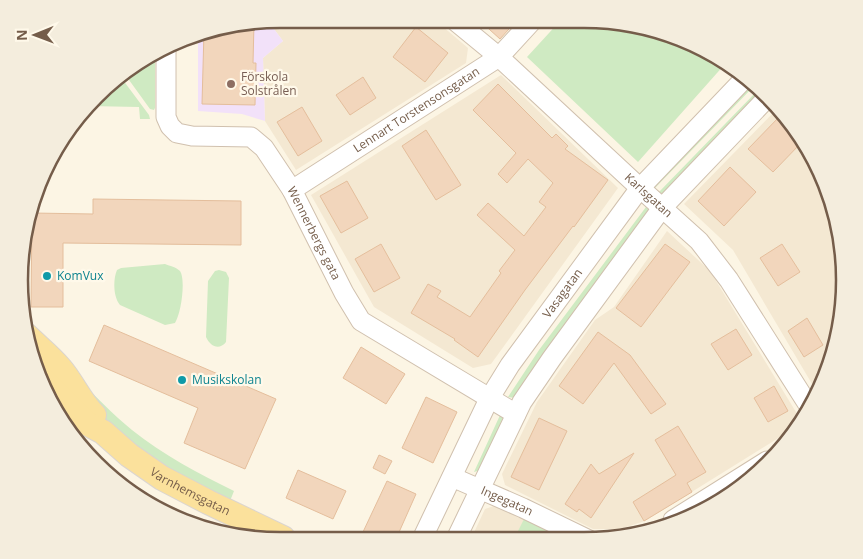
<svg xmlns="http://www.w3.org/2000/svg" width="863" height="559" font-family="'Open Sans',sans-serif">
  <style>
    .residential { fill: #f4e8d2 }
    .education { fill: #f2e1f9 }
    .green { fill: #cfeac2 }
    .building { fill: #f2d6bc; stroke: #e4be9c }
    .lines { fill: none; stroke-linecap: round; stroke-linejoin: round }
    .minor-casing { stroke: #d0c0ae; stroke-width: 21 }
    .major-casing { stroke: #dbd5d0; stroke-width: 26 }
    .minor { stroke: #fff; stroke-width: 19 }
    .major { stroke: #fbe19c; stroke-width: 24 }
    .education-dot { fill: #8d6e63; stroke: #fff9ea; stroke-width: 2 }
    .culture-dot { fill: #0f9aa8; stroke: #fff9ea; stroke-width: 2 }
    .labels { text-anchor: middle; stroke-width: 4.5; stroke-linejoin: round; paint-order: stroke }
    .education-label { font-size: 12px; fill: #785e54; stroke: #fff9ea; text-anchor: start }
    .street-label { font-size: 12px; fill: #755d4a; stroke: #fff9ea }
    .culture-label { font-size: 12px; fill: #0d838f; stroke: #fff9ea; text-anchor: start }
    .rim { fill: none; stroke: #755d4a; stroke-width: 2.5 }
  </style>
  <rect width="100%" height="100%" fill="#fcf5e4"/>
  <path class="residential" d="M280,19L435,20L468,48L466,63L296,170L265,121L263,58L283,41L268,21Z
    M501,75L618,188L491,364L473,368L374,307L311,195Z
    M776,110L817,164L844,262L830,363L815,389L733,250L684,204Z
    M667,231L710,271L799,417L793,429L645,521L620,529H593L505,485L502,474L537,402L595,320L614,307Z
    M494,506L538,526L567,540L471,539L485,509Z"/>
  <path class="education" d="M268,21L283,41L263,58L265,121L242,114L198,111V32Z"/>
  <path class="green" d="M560,21H618L684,39L725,64L638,162L527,57Z
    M155,53V108L154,110L150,109L124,73L134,63Z
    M120,76L149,115L150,119H140L139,107L88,106Z
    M751,80L756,84L654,189L650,184Z
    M759,89L764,95L664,195L659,192Z
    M646,207L649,210L515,398L508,397L539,350Z
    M165,264C170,266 176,267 180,271C186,280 181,314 175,323L165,325L120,305C113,297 113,279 117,270L121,268Z
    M219,270L226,272L229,278L226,342C219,351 210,346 206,337L208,281L215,271Z
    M76,377C95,395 112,414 132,430C163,455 198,473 234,491L230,501L158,463L128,441L93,408Z
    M501,413L505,415L481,470L474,472Z
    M524,519L566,540L544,539L536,536L535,539H518L516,535Z"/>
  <path class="building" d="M479,20H517L500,39Z
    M254,23L253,63H256L255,105L202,104L204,31Z
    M416,27L448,53L425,82L393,57Z
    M363,77L376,98L350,115L336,95Z
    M498,84L552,138L556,134L568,146L565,149L608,180L574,227L573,226L525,290L478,357L454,340L455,339L411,313L428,284L441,291L437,297L470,317L501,273L499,271L515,250L477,215L488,203L524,236L546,207L539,202L553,183L528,159L507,183L498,174L516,153L473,110Z
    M302,107L322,141L298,156L277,122Z
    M780,116L801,143L773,172L748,149Z
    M426,130L461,185L436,200L402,146Z
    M730,167L756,192L724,226L698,201Z
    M347,181L368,218L341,233L320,196Z
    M93,199L241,201V245L63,243V307H31L32,213L93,214Z
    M381,244L400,278L374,292L355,259Z
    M665,244L690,262L641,327L616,308Z
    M782,244L800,272L778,286L760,258Z
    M807,318L823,345L804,357L788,331Z
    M104,325L276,399L245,469L184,443L198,408L89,361Z
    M736,329L752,355L728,370L711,344Z
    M598,332L630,355L666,404L651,414L614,363L583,404L559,386Z
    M361,347L405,374L386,404L343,378Z
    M774,386L788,411L768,422L754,398Z
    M426,397L457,412L433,463L402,448Z
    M539,418L567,431L539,490L511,477Z
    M678,426L706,472L687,483L692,492L644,521L633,502L676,475L655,440Z
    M634,453L591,518L579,509L577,512L565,504L591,464L599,474Z
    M379,455L392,461L385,474L373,468Z
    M298,470L346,491L333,519L286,498Z
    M387,481L416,494L396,539H378L363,532Z"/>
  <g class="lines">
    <defs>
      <g id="minor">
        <path id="s1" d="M454,20L499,57L640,188L699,241L729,280L807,403"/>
        <path id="s2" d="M166,47V117L170,126L177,133L192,136L251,137L264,148L292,190L344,293L361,321L516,414"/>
        <path id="s3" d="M292,190L499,57L533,20"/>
        <path id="s4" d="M452,477L523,508L589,540"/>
        <path d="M673,520L767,461"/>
        <path id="s5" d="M422,539L489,399L510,365L640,188L746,77"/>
        <path d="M456,539L522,402L552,358L662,208L767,98"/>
      </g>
      <g id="major">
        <path d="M26,335C37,346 50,356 60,368C73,383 80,401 94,415"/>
        <path id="s6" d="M41,378L86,423L103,432L129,455L162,478L208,502L283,538"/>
      </g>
    </defs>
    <use href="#minor" class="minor-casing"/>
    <use href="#major" class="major-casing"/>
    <use href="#minor" class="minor"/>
    <use href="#major" class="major"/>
  </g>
  <circle class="education-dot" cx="231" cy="84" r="5"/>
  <g class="culture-dot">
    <circle cx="47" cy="276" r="5"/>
    <circle cx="182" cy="380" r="5"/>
  </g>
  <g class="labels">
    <g class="education-label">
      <text x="241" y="81">Förskola<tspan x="241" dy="14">Solstrålen</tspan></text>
    </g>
    <g class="street-label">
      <text dy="4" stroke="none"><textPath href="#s3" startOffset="148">Lennart Torstensonsgatan</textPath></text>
      <text dy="4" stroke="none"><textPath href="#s1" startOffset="262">Karlsgatan</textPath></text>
      <text dy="4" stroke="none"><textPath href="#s2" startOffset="280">Wennerbergs gata</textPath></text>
      <text dy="4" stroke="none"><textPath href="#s5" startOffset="284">Vasagatan</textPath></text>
      <text dy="4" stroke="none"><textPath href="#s6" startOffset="189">Varnhemsgatan</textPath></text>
      <text dy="4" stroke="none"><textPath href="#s4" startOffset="60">Ingegatan</textPath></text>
    </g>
    <g class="culture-label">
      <text x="57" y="280">KomVux</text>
      <text x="192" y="384">Musikskolan</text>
    </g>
  </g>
  <path d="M0 0H863V559H0ZM280 28H584A252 252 0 0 1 836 280V280A252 252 0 0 1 584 532H280A252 252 0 0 1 28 280V280A252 252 0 0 1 280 28Z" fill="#f4eddd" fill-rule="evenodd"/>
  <path class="rim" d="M280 28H584A252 252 0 0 1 836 280V280A252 252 0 0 1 584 532H280A252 252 0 0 1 28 280V280A252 252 0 0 1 280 28Z"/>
  <g transform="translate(35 35) rotate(269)" stroke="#fff9ea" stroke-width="4" paint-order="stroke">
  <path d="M0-4L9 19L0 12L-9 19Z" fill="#755d4a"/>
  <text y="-8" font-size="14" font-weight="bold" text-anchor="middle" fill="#755d4a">N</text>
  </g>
</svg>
